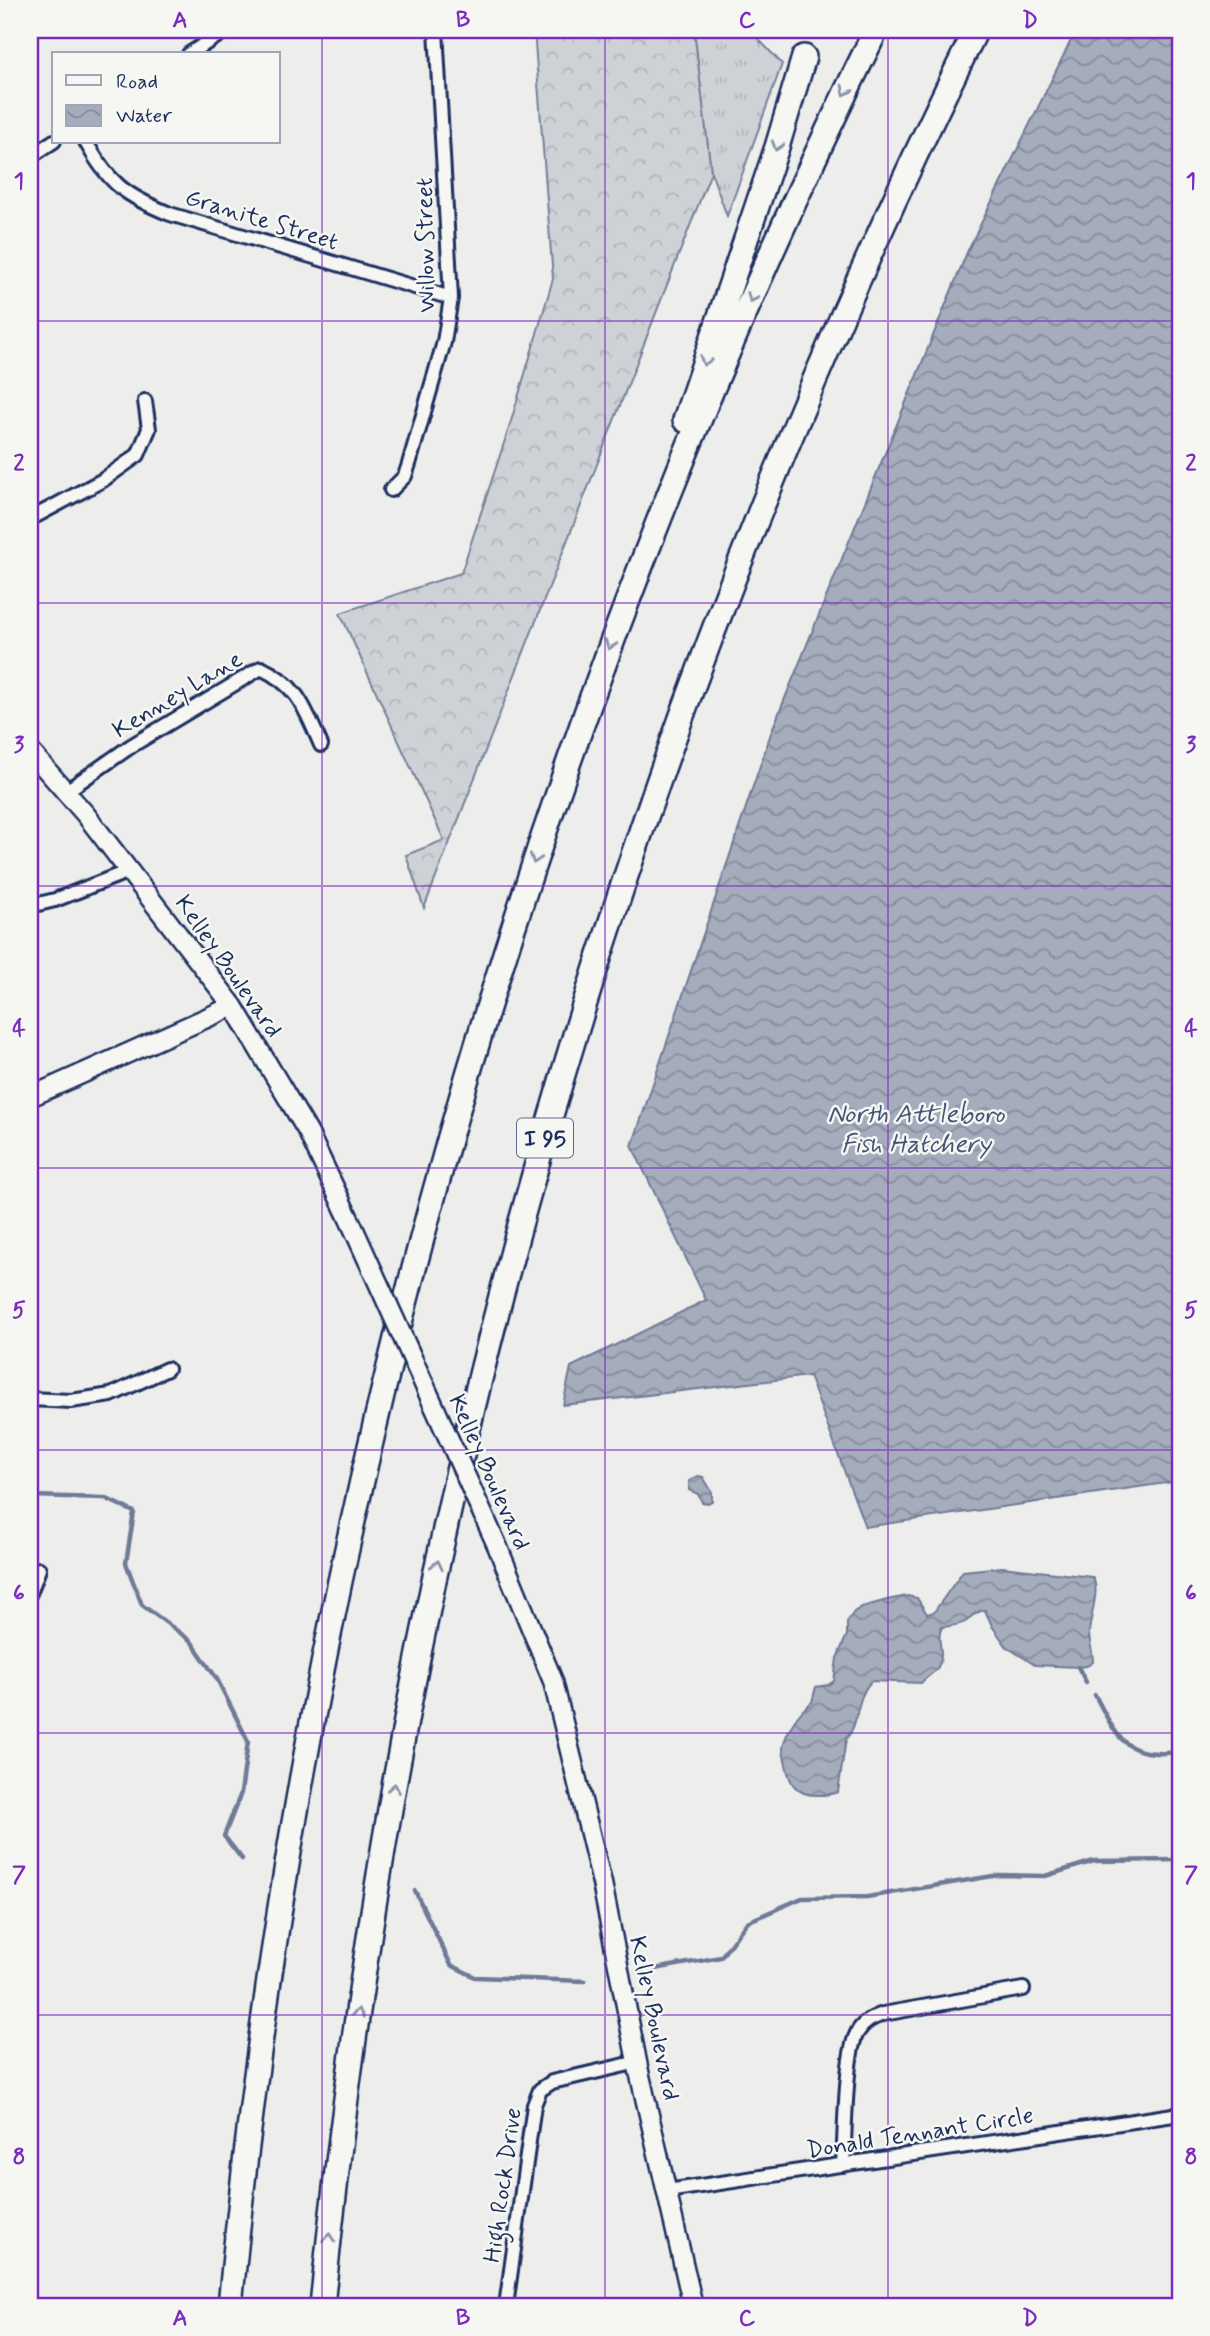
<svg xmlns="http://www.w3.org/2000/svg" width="1210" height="2336" font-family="Mynerve,sans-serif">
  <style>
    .grass { fill: url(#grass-tufts); stroke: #74809a; stroke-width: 2 }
    .forest { fill: url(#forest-crowns); stroke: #74809a; stroke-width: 2 }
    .water { fill: url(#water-waves); stroke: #6e7a96; stroke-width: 2 }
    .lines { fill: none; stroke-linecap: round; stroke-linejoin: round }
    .stream { stroke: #6e7a96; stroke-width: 4.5 }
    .street-casing { stroke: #1b2f5e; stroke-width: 18 }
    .secondary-casing { stroke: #1b2f5e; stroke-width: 23 }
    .highway-casing { stroke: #1b2f5e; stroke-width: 28 }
    .street { stroke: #f6f6f2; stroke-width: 12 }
    .secondary { stroke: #f6f6f2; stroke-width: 18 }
    .highway { stroke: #f6f6f2; stroke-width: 23 }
    .secondary-bridge-casing { stroke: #1b2f5e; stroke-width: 23; stroke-linecap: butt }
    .secondary-bridge { stroke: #f6f6f2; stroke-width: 18 }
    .oneway { stroke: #8892a8 }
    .grid { fill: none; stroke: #7b2cbf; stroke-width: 2; stroke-opacity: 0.55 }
    .labels { text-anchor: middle; stroke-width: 5; stroke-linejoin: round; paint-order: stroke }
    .shield { fill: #f6f6f2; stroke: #5d6b8a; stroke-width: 2 }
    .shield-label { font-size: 23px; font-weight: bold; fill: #1b2f5e }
    .street-label { font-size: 24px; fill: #1b2f5e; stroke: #f6f6f2 }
    .water-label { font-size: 26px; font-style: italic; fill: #44547a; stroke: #f6f6f2 }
    .neatline { fill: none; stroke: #7b2cbf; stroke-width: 2.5 }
    .grid-label { font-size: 23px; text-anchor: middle; font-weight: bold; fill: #7b2cbf }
  </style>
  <defs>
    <pattern id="grass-tufts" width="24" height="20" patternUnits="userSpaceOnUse" patternTransform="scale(1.75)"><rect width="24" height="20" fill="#ced2d7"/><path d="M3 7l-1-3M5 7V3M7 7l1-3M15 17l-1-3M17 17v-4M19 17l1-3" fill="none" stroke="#b0b5bb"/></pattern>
    <pattern id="forest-crowns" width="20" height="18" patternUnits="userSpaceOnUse" patternTransform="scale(1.75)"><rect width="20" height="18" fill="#ced2d7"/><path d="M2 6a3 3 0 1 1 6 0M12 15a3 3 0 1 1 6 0" fill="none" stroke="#b0b5bb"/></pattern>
    <pattern id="water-waves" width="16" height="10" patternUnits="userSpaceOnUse" patternTransform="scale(1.75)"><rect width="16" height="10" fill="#a5acbc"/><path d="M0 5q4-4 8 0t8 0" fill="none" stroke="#868c9c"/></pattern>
  </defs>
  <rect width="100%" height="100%" fill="#edeeec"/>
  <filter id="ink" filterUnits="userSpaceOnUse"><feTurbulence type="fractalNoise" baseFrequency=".0143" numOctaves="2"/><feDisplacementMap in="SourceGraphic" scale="14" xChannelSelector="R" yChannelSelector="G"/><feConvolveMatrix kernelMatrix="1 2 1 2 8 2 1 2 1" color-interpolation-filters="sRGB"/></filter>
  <g filter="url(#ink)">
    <path class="grass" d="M694,30H750L782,64L727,216L711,172Z"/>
    <path class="forest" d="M534,30H694L711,172L424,908L406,855L444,840L340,613L461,573L509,428L553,279Z"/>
    <path class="water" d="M1076,30H1180V1481L865,1527L809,1376L563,1405L571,1367L706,1300L632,1146L772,730L968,250Z
      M698,1476L703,1477L712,1492V1501L708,1503L702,1502L698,1494L689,1490V1481Z
      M1002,1567L1092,1577C1101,1588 1090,1616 1089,1633C1089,1642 1093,1652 1093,1662L1087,1666L1078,1667L1035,1665L1007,1647L992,1626L985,1610C975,1611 973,1617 965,1622C958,1626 950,1626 942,1627C935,1640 946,1653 938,1667C934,1673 926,1677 921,1683L871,1681C854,1701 860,1724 846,1739L838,1792C831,1795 824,1795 816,1795C796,1795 789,1782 786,1764C785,1759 783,1753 783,1748C786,1730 799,1712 812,1702L816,1687L828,1685L834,1681L837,1658L847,1635V1622L854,1612L862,1607L887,1600L907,1596L917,1598L927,1614L934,1612L963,1571Z"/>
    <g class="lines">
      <path class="stream" d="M30,1496L105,1498L134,1512L126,1563L142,1605L191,1641L217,1679L248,1741L241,1793L224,1836L242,1859
        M1078,1667L1086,1682
        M1095,1695C1119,1741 1125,1758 1180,1752
        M415,1891L451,1965L475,1977L585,1981
        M644,1971L721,1957L747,1922L802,1898L867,1897L999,1875L1045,1876L1094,1861L1180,1860"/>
      <defs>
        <path id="street" d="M189,54L227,30
          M86,142C109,184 126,196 170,214L451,298
          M30,157L54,141
          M391,490L405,476L409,464L444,342L451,298L436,30
          M30,519L103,480L138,455L149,429L145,401
          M65,792L131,746L261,668C299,686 305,709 321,745
          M30,906L55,900L129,871
          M30,1399L71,1401L111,1395L167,1369
          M30,1593L39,1569
          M843,2165C845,2136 845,2055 857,2033C863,2022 872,2018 883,2014L1023,1989
          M667,2191L1180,2114
          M506,2306L534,2105L540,2090L552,2082L638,2062"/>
        <path id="secondary" d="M30,751L86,815L233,1006L308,1132L351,1223
          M30,1097L233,1006
          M496,1543L553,1681L602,1883L638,2067L693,2306"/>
        <path id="highway" d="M685,420L777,147L804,57
          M230,2306C304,1517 526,740 876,30
          M322,2306C350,2029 394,1752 456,1480C571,978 748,490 976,30"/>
      </defs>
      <use href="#street" class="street-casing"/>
      <use href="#secondary" class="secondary-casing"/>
      <use href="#highway" class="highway-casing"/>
      <use href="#street" class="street"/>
      <use href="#secondary" class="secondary"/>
      <use href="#highway" class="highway"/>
      <defs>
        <path id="secondary-bridge" d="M351,1223L496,1543"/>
      </defs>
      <use href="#secondary-bridge" class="secondary-bridge-casing"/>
      <use href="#secondary-bridge" class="secondary-bridge"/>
    </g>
    <defs><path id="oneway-chevron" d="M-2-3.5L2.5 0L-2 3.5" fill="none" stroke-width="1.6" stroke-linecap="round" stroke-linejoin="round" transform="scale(1.75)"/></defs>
    <g class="oneway">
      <use href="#oneway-chevron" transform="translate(846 91) rotate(116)"/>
      <use href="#oneway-chevron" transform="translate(777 146) rotate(108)"/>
      <use href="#oneway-chevron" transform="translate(752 298) rotate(114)"/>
      <use href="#oneway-chevron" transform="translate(705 361) rotate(108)"/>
      <use href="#oneway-chevron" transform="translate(610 645) rotate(110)"/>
      <use href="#oneway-chevron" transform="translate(535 859) rotate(108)"/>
      <use href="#oneway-chevron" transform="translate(437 1565) rotate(-78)"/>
      <use href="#oneway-chevron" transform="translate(394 1788) rotate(-80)"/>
      <use href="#oneway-chevron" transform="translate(358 2013) rotate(-82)"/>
      <use href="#oneway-chevron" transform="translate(329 2238) rotate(-84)"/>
    </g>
  </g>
  <path class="grid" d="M322,30V2306M605,30V2306M888,30V2306M30,321H1180M30,603H1180M30,886H1180M30,1168H1180M30,1450H1180M30,1733H1180M30,2015H1180"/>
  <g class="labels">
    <rect class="shield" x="517" y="1118.5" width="56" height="39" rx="5"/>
    <g class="shield-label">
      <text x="545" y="1146">I 95</text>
    </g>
    <g class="street-label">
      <text transform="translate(262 219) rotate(17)" y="8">Granite Street</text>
      <text transform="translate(425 245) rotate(-91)" y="8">Willow Street</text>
      <text transform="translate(177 694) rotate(-31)" y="8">Kenney Lane</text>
      <text transform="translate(229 966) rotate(55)" y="8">Kelley Boulevard</text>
      <text transform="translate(490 1472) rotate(66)" y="8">Kelley Boulevard</text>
      <text transform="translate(655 2018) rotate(78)" y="8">Kelley Boulevard</text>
      <text transform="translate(920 2132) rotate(-9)" y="8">Donald Tennant Circle</text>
      <text transform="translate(502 2185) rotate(-82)" y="8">High Rock Drive</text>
    </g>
    <g class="water-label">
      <text x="916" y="1122">North Attleboro<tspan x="916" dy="30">Fish Hatchery</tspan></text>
    </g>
  </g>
  <rect width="1210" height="2336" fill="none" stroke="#f6f6f2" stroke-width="77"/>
  <rect x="52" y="52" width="228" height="91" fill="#f6f6f2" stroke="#9ea6b7" stroke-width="2"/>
  <rect x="66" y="75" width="35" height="10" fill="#f6f6f2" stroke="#9ea6b7" stroke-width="2"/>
  <text x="116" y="88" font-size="21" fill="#1b2f5e">Road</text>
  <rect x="66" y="105" width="35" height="21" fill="url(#water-waves)" stroke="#9ea6b7" stroke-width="2"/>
  <text x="116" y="122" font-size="21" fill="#1b2f5e">Water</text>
  <rect x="38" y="38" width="1134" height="2260" class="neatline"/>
  <g class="grid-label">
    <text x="180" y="27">A</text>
    <text x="463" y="27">B</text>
    <text x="747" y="27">C</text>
    <text x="1030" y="27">D</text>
    <text x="19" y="188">1</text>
    <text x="1191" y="188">1</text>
    <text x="19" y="470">2</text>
    <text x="1191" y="470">2</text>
    <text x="19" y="752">3</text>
    <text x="1191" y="752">3</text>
    <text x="19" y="1035">4</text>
    <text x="1191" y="1035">4</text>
    <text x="19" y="1317">5</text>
    <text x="1191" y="1317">5</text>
    <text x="19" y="1600">6</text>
    <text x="1191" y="1600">6</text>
    <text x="19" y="1882">7</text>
    <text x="1191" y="1882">7</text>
    <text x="19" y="2164">8</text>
    <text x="1191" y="2164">8</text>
    <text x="180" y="2325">A</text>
    <text x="463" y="2325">B</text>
    <text x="747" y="2325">C</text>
    <text x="1030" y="2325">D</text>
  </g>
</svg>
